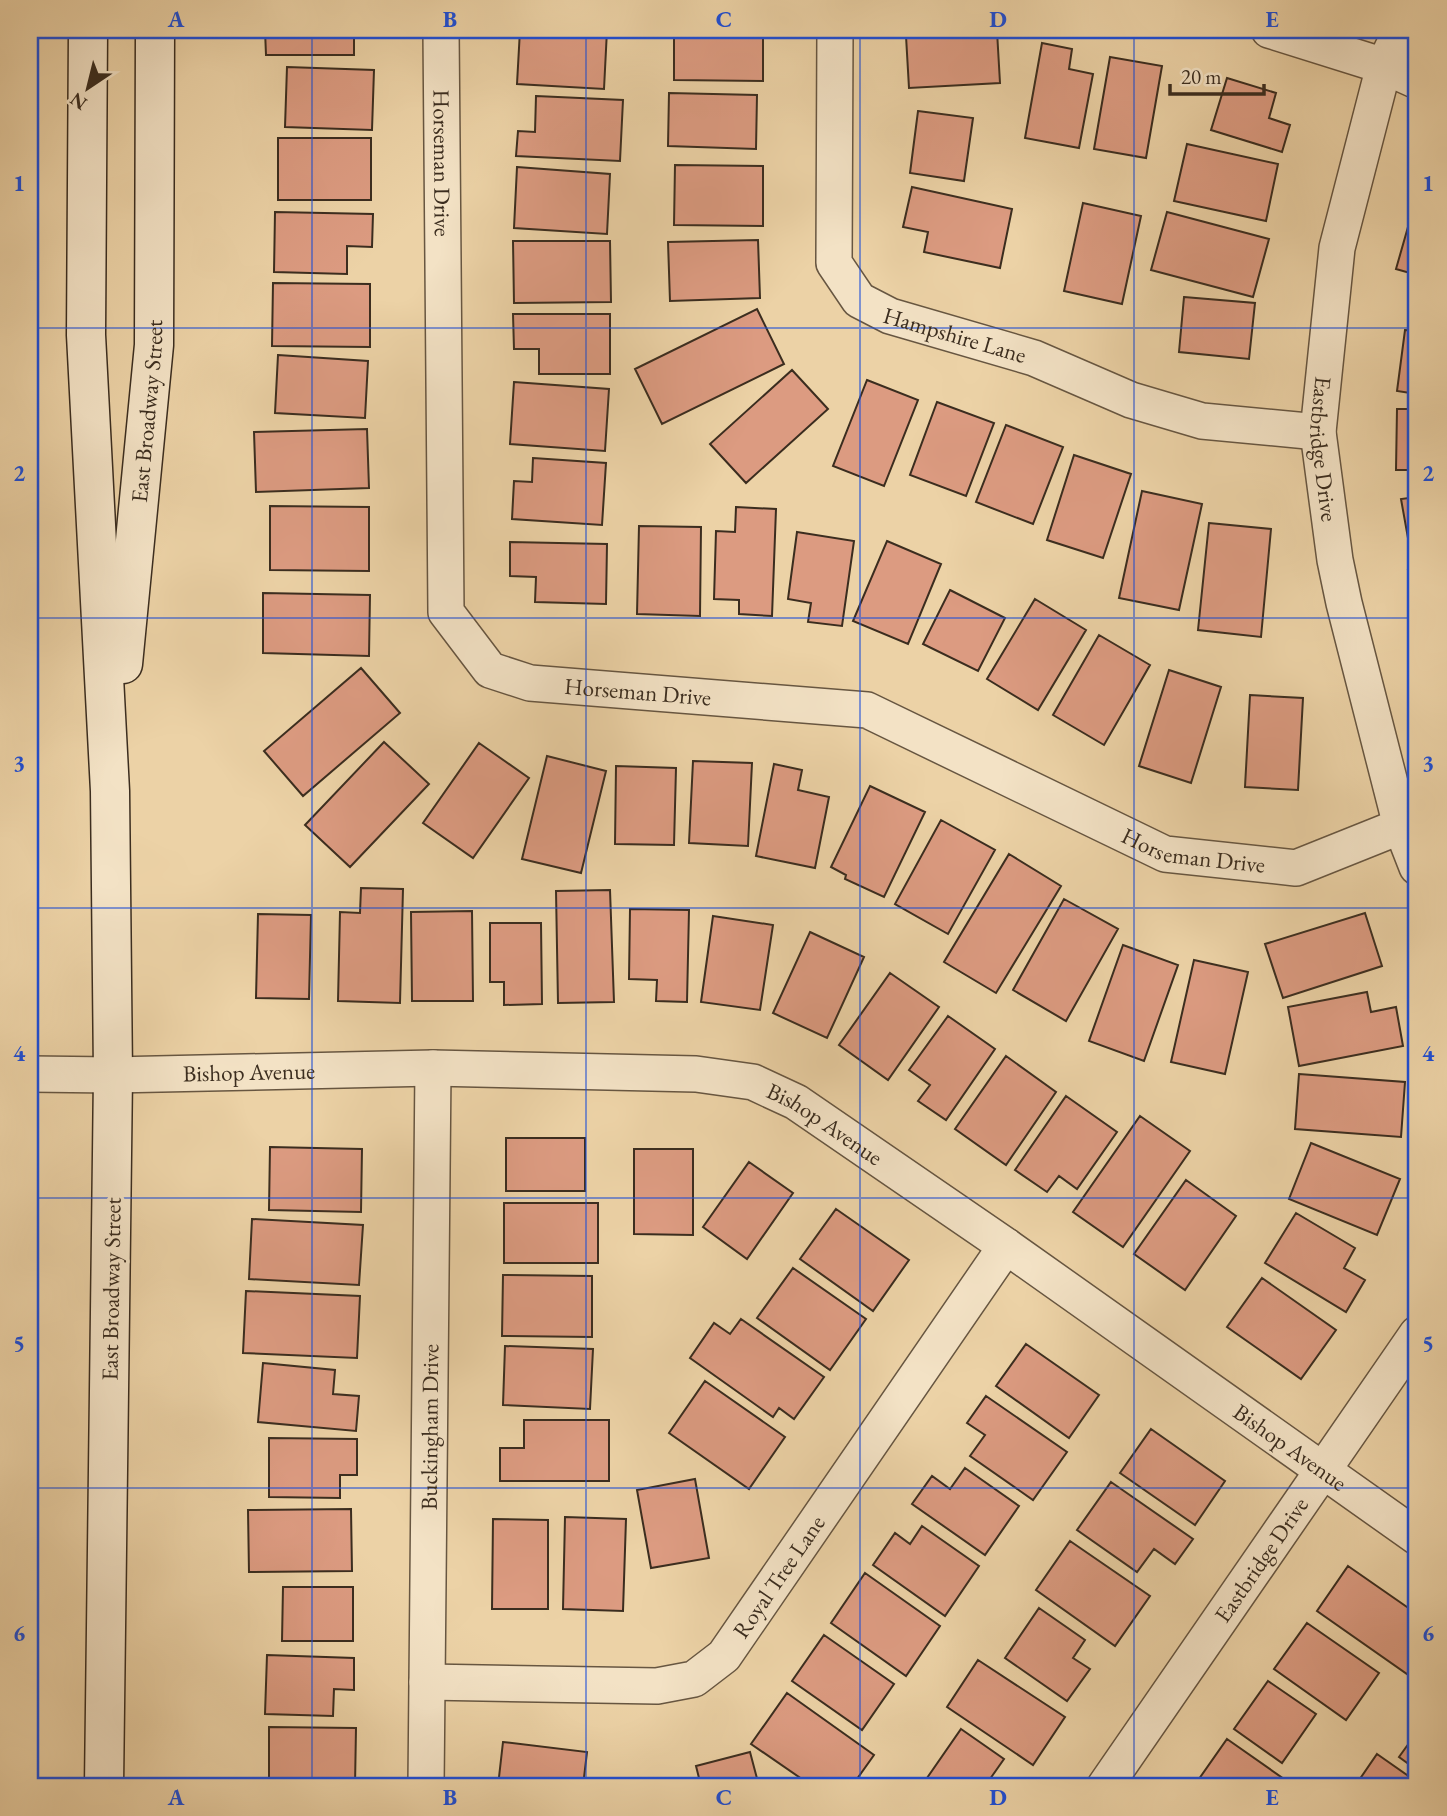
<svg xmlns="http://www.w3.org/2000/svg" width="1447" height="1816" font-family="'EB Garamond',serif">
  <style>
    .building { fill: #dc9b81; stroke: #3b2d1f; stroke-width: 2 }
    .lines { fill: none; stroke-linecap: round; stroke-linejoin: round }
    .street-casing { stroke: #675641; stroke-width: 38 }
    .secondary-casing { stroke: #3b2d1f; stroke-width: 41 }
    .street { stroke: #f3e2c5; stroke-width: 35 }
    .secondary { stroke: #f3e2c5; stroke-width: 38 }
    .grid { fill: none; stroke: #1d4ed8; stroke-width: 2; stroke-opacity: 0.55 }
    .labels { text-anchor: middle; stroke-width: 7; stroke-linejoin: round; paint-order: stroke }
    .street-label { font-size: 23px; fill: #3b2d1f; stroke: #f3e2c5 }
    .neatline { fill: none; stroke: #1d4ed8; stroke-width: 2.5 }
    .grid-label { font-size: 23px; text-anchor: middle; font-weight: bold; fill: #1d4ed8 }
  </style>
  <rect width="100%" height="100%" fill="#ecd2a6"/>
  <filter id="stains"><feTurbulence type="fractalNoise" baseFrequency=".00286" numOctaves="4"/><feColorMatrix values="0 0 0 0 .2 0 0 0 0 .09 0 0 0 0 .02 0 0 0 .5 -.17"/></filter>
  <radialGradient id="worn" r=".72"><stop offset=".6" stop-color="#630" stop-opacity="0"/><stop offset="1" stop-color="#630" stop-opacity=".3"/></radialGradient>
  <path class="building" d="M265,30H354V55H266Z
    M520,30H607L604,89L517,84Z
    M674,30H763V81L674,80Z
    M997,31L1000,83L909,88L906,36Z
    M1042,43L1072,49L1069,69L1093,74L1079,148L1025,138Z
    M1110,57L1162,66L1146,158L1094,149Z
    M287,67L374,70L372,130L285,127Z
    M1227,78L1276,93L1269,118L1290,125L1282,152L1211,130Z
    M669,93L757,95L756,149L668,146Z
    M536,96L623,100L620,161L516,156L518,131L535,132Z
    M918,111L973,118L964,181L910,173Z
    M278,138H371V200H278Z
    M1187,144L1278,164L1266,221L1174,201Z
    M675,165L763,166V226L674,225Z
    M517,167L610,174L607,234L514,228Z
    M912,187L1012,209L1000,268L924,252L928,232L903,227Z
    M1416,199L1417,200V275L1396,269Z
    M1083,203L1141,216L1122,304L1064,291Z
    M275,212L373,214L372,247L347,246V274L274,272Z
    M1167,212L1269,239L1253,297L1151,270Z
    M758,240L760,298L670,301L668,242Z
    M513,241H610L611,302L514,303Z
    M273,283L370,284V347L272,346Z
    M1184,297L1255,303L1249,359L1179,352Z
    M757,309L784,364L662,424L635,369Z
    M513,314H610V374H539V349H514Z
    M1405,330L1417,331V394L1397,391Z
    M278,355L368,361L365,418L275,413Z
    M792,370L828,409L746,483L710,444Z
    M867,380L918,400L884,486L833,466Z
    M514,382L609,389L605,451L510,444Z
    M937,402L994,423L966,496L910,475Z
    M1397,409H1417V470H1396Z
    M1006,425L1063,447L1033,524L976,502Z
    M367,429L369,488L256,492L254,432Z
    M1074,455L1131,474L1103,558L1047,540Z
    M533,458L606,463L602,525L512,519L514,481L532,482Z
    M1142,491L1202,504L1179,610L1119,598Z
    M1417,497V553L1411,555L1401,499Z
    M270,506L369,507V571L270,570Z
    M736,507L776,509L772,616L739,614V600L714,599L716,531L735,532Z
    M1209,523L1271,529L1261,637L1198,630Z
    M639,526L701,527L700,616L637,614Z
    M797,532L854,541L842,626L808,622L811,603L788,599Z
    M887,541L941,564L908,644L853,621Z
    M510,542L607,544L606,604L535,602L536,577L510,576Z
    M1417,569V620L1408,570Z
    M950,590L1005,618L978,671L923,644Z
    M263,593L370,595L369,656L263,653Z
    M1035,599L1086,630L1038,710L987,679Z
    M1099,635L1150,665L1104,745L1053,715Z
    M361,668L400,713L303,796L264,751Z
    M1169,670L1221,687L1191,783L1139,766Z
    M1250,695L1303,698L1298,790L1245,787Z
    M384,742L429,784L350,867L305,825Z
    M479,743L529,778L473,858L423,823Z
    M547,756L606,771L581,873L522,859Z
    M693,761L752,763L748,846L689,843Z
    M774,764L802,770L798,790L829,797L815,868L756,856Z
    M616,766L676,768L674,845L615,844Z
    M870,786L925,812L884,897L845,879L846,875L831,867Z
    M941,820L995,850L948,934L895,904Z
    M1009,854L1061,886L996,993L944,962Z
    M361,888L403,889L400,1003L338,1001L340,912L360,913Z
    M610,890L614,1002L558,1003L556,891Z
    M1064,899L1118,929L1066,1021L1013,990Z
    M630,909L689,910L687,1002L656,1001L657,980L629,979Z
    M472,911L473,1001H412L411,912Z
    M1365,913L1382,966L1283,998L1265,944Z
    M258,914L311,915L309,999L256,998Z
    M713,916L773,925L760,1010L701,1002Z
    M490,923H541L542,1004L504,1005V982H490Z
    M810,932L864,957L827,1038L773,1013Z
    M1123,945L1178,965L1144,1061L1089,1041Z
    M1194,960L1248,972L1225,1074L1171,1062Z
    M890,973L939,1007L888,1080L839,1045Z
    M1367,992L1371,1012L1396,1007L1403,1046L1299,1066L1288,1007Z
    M948,1016L995,1049L946,1120L918,1101L930,1085L909,1070Z
    M1006,1056L1056,1092L1006,1165L955,1129Z
    M1299,1074L1405,1082L1401,1137L1295,1129Z
    M1066,1096L1117,1132L1077,1189L1059,1176L1047,1192L1015,1170Z
    M1140,1116L1190,1151L1123,1247L1073,1212Z
    M506,1138H585V1191H506Z
    M1311,1143L1400,1179L1377,1235L1289,1199Z
    M270,1147L362,1149L361,1212L269,1210Z
    M634,1149H693V1235L634,1234Z
    M749,1162L793,1193L747,1259L703,1227Z
    M1186,1180L1236,1216L1185,1290L1134,1254Z
    M504,1203H598V1263H504Z
    M836,1209L909,1260L873,1311L800,1259Z
    M1296,1213L1355,1248L1344,1268L1365,1280L1346,1312L1265,1263Z
    M252,1219L363,1225L359,1285L249,1279Z
    M793,1268L866,1319L830,1370L757,1318Z
    M503,1275L592,1276V1337L502,1336Z
    M1262,1278L1336,1330L1301,1379L1227,1327Z
    M246,1291L360,1296L357,1358L243,1353Z
    M741,1319L824,1377L794,1419L779,1408L773,1417L690,1358L714,1323L730,1334Z
    M1026,1344L1099,1395L1069,1438L996,1386Z
    M505,1346L593,1349L590,1409L503,1405Z
    M263,1363L335,1370L333,1394L359,1396L356,1431L258,1422Z
    M705,1381L785,1437L749,1489L669,1433Z
    M986,1396L1067,1452L1033,1500L970,1456L985,1435L967,1423Z
    M524,1420H609V1481H500V1448H524Z
    M1151,1429L1225,1481L1195,1525L1120,1473Z
    M269,1438L357,1439V1475H340V1498L269,1497Z
    M965,1468L1019,1506L985,1555L912,1504L932,1476L950,1489Z
    M695,1479L709,1558L651,1568L637,1490Z
    M1111,1482L1193,1539L1175,1564L1154,1549L1137,1572L1077,1530Z
    M351,1509L352,1571L249,1572L248,1510Z
    M565,1517L626,1519L623,1611L563,1609Z
    M493,1519L548,1520V1609H492Z
    M922,1526L979,1566L945,1616L873,1565L895,1533L910,1544Z
    M1070,1541L1150,1596L1115,1646L1036,1590Z
    M1348,1566L1417,1614V1660L1407,1674L1317,1611Z
    M865,1573L940,1626L906,1676L831,1623Z
    M283,1587H353V1641H282Z
    M1039,1608L1085,1640L1073,1658L1090,1669L1067,1701L1005,1658Z
    M1307,1623L1379,1673L1346,1720L1274,1669Z
    M824,1635L894,1684L862,1730L792,1681Z
    M267,1655L354,1658V1690L334,1689L333,1716L265,1714Z
    M978,1660L1065,1717L1033,1765L947,1707Z
    M1268,1681L1316,1714L1282,1763L1234,1729Z
    M787,1693L874,1755L852,1786H812L751,1744Z
    M269,1727L356,1728L355,1786H269Z
    M961,1729L1004,1759L990,1779L1001,1786H938L927,1778Z
    M1417,1732V1770L1399,1757Z
    M1227,1739L1294,1786H1194Z
    M503,1742L587,1752L583,1786H498Z
    M750,1752L759,1786H701L696,1766Z
    M1377,1754L1417,1782V1786H1355Z
    M908,1779L919,1786H903Z
    M686,1784L687,1786H636Z"/>
  <g class="lines">
    <defs>
      <g id="street">
        <path id="s1" d="M441,30L446,612L490,670L530,683L867,710L1165,854L1296,868L1401,826"/>
        <path id="s2" d="M835,30L834,263L859,300L890,316L1034,358L1131,400L1202,421L1318,432"/>
        <path d="M1269,30L1384,66L1417,81"/>
        <path id="s3" d="M1401,30L1384,66L1337,248L1318,432L1335,560L1344,603L1401,826L1417,867"/>
        <path id="s4" d="M30,1074L113,1075L433,1068L696,1074L753,1082L796,1102L1006,1246L1417,1537"/>
        <path id="s5" d="M427,1682L657,1686L694,1679L724,1656L1006,1246"/>
        <path id="s6" d="M426,1786L433,1068"/>
        <path id="s7" d="M1105,1786L1417,1334"/>
      </g>
      <g id="secondary">
        <path d="M88,30L86,335L110,791L113,1075L104,1786"/>
        <path id="s8" d="M123,664L154,345L155,30"/>
      </g>
    </defs>
    <use href="#street" class="street-casing"/>
    <use href="#secondary" class="secondary-casing"/>
    <use href="#street" class="street"/>
    <use href="#secondary" class="secondary"/>
  </g>
  <path class="grid" d="M312,30V1786M586,30V1786M860,30V1786M1134,30V1786M30,328H1417M30,618H1417M30,908H1417M30,1198H1417M30,1488H1417"/>
  <g class="labels">
    <g class="street-label">
      <text dy="8" stroke="none"><textPath href="#s1" startOffset="133">Horseman Drive</textPath></text>
      <text dy="8" stroke="none"><textPath href="#s2" startOffset="380">Hampshire Lane</textPath></text>
      <text dy="8" stroke="none"><textPath href="#s8" startOffset="254">East Broadway Street</textPath></text>
      <text dy="8" stroke="none"><textPath href="#s3" startOffset="430">Eastbridge Drive</textPath></text>
      <text dy="8" stroke="none"><textPath href="#s1" startOffset="805">Horseman Drive</textPath></text>
      <text dy="8" stroke="none"><textPath href="#s1" startOffset="1393">Horseman Drive</textPath></text>
      <text dy="8" stroke="none"><textPath href="#s4" startOffset="219">Bishop Avenue</textPath></text>
      <text dy="8" stroke="none"><textPath href="#s4" startOffset="807">Bishop Avenue</textPath></text>
      <text transform="translate(111 1289) rotate(-89)" y="8">East Broadway Street</text>
      <text dy="8" stroke="none"><textPath href="#s6" startOffset="359">Buckingham Drive</textPath></text>
      <text dy="8" stroke="none"><textPath href="#s4" startOffset="1374">Bishop Avenue</textPath></text>
      <text dy="8" stroke="none"><textPath href="#s7" startOffset="275">Eastbridge Drive</textPath></text>
      <text dy="8" stroke="none"><textPath href="#s5" startOffset="402">Royal Tree Lane</textPath></text>
    </g>
  </g>
  <rect width="1447" height="1816" fill="none" stroke="#ecd2a6" stroke-width="77"/>
  <g transform="translate(88 88) rotate(215)" stroke="#f3e2c5" stroke-width="5" paint-order="stroke">
  <path d="M0-5L12 26L0 18L-12 26Z" fill="#3b2d1f"/>
  <text y="-10" font-size="19" font-weight="bold" text-anchor="middle" fill="#3b2d1f">N</text>
  </g>
  <path d="M1170 84v10h94v-10" fill="none" stroke="#3b2d1f" stroke-width="3.5"/>
  <text x="1181" y="84" font-size="21" fill="#3b2d1f" stroke="#f3e2c5" stroke-width="5" paint-order="stroke">20 m</text>
  <rect x="38" y="38" width="1370" height="1740" class="neatline"/>
  <g class="grid-label">
    <text x="176" y="27">A</text>
    <text x="450" y="27">B</text>
    <text x="724" y="27">C</text>
    <text x="998" y="27">D</text>
    <text x="1272" y="27">E</text>
    <text x="19" y="191">1</text>
    <text x="1428" y="191">1</text>
    <text x="19" y="481">2</text>
    <text x="1428" y="481">2</text>
    <text x="19" y="771">3</text>
    <text x="1428" y="771">3</text>
    <text x="19" y="1061">4</text>
    <text x="1428" y="1061">4</text>
    <text x="19" y="1351">5</text>
    <text x="1428" y="1351">5</text>
    <text x="19" y="1641">6</text>
    <text x="1428" y="1641">6</text>
    <text x="176" y="1805">A</text>
    <text x="450" y="1805">B</text>
    <text x="724" y="1805">C</text>
    <text x="998" y="1805">D</text>
    <text x="1272" y="1805">E</text>
  </g>
  <rect width="100%" height="100%" filter="url(#stains)"/>
  <rect width="100%" height="100%" fill="url(#worn)"/>
</svg>
